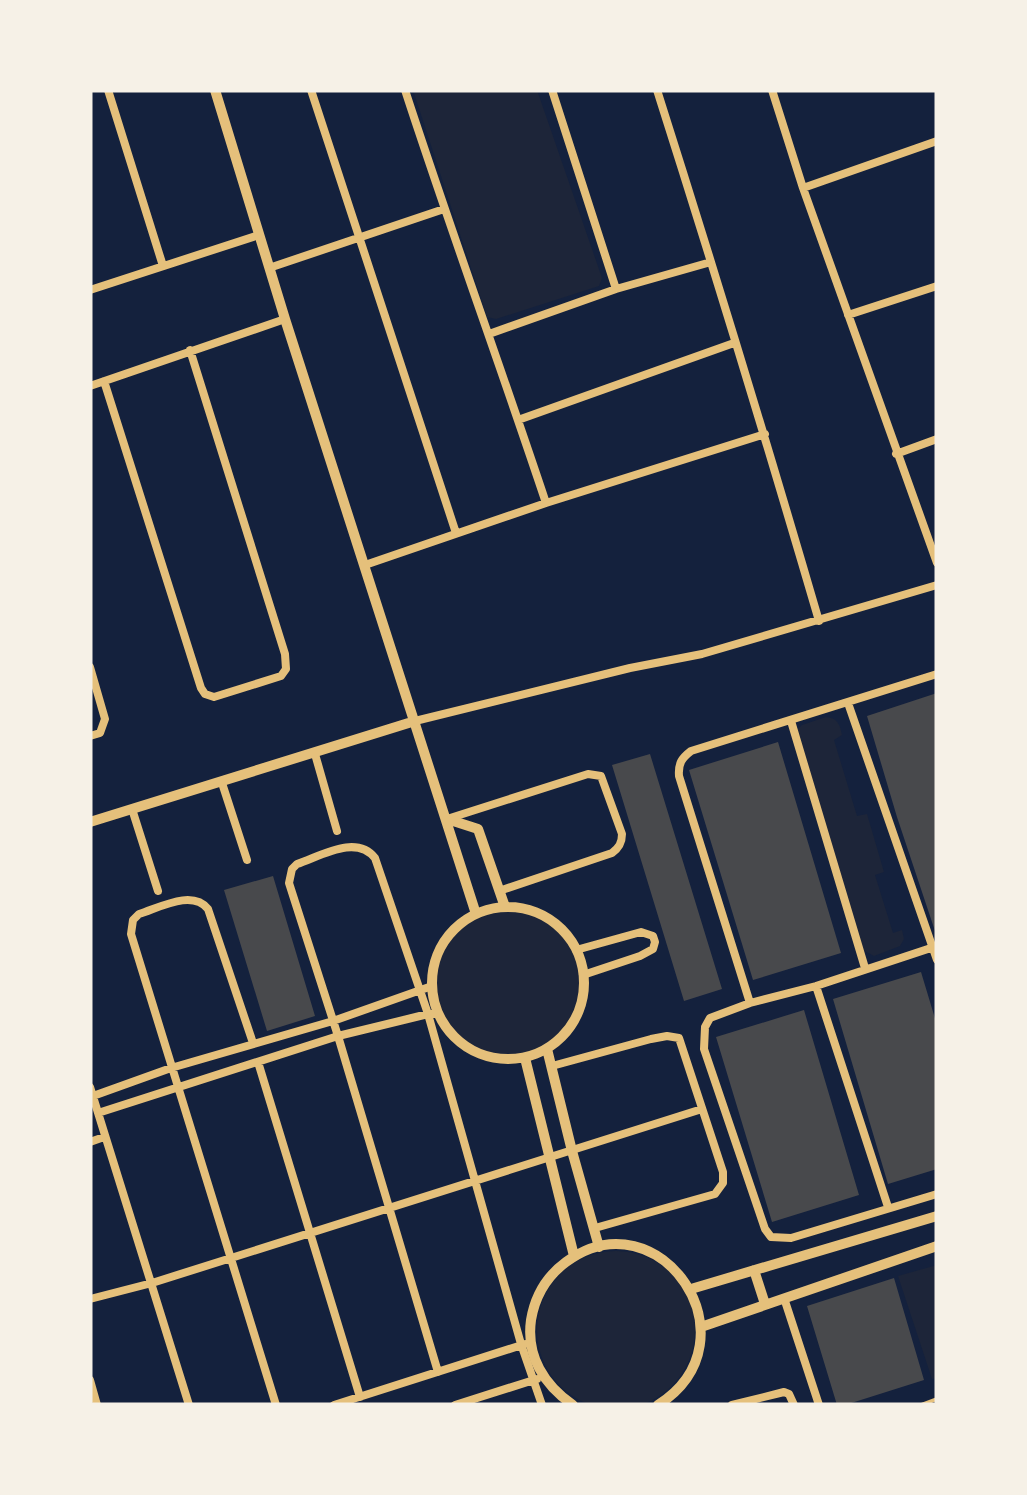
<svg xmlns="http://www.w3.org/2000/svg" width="1027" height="1495" font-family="Lato,sans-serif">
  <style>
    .green { fill: #1d2539 }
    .building { fill: #48494c }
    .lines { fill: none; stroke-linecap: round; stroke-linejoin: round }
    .service { stroke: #e5c07b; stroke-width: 4 }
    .minor { stroke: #e5c07b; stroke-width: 8 }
    .tertiary { stroke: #e5c07b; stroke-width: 10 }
  </style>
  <rect width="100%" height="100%" fill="#14213d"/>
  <path class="green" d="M413,90H537L602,278L599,286L496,319L487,317Z
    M826,717C838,718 840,725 842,735L834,740L857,816L867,814L884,872L875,875L893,933L902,930L904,939L900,946L874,956L861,949L796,731L802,725Z
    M436 984a72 72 0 1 1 144 0a72 72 0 1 1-144 0Z
    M537 1330a79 79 0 1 1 158 0a79 79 0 1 1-158 0Z
    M937,1265V1378L932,1379L898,1276Z"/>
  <path class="building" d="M937,693V937L897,817L867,716Z
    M778,742L841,953L753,980L689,770Z
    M650,754L722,989L684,1001L612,765Z
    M273,876L315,1016L267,1031L224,890Z
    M921,972L937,1025V1169L888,1184L833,999Z
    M804,1010L859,1195L772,1222L716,1037Z
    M894,1278L924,1380L845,1405H837L807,1306Z"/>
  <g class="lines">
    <path class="service" d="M921,1405L937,1399"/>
    <path class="minor" d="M108,90L163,266
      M311,90L456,533
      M405,90C450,228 500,365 546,503
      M552,90L616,289
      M657,90C713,266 767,443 819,621
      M772,90L803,188L937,563
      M803,188L937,141
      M269,268L444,209
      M90,290L259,235
      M848,315L937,286
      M489,334L616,289L711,262
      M104,381L201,688L205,694L214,697L281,676L286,669L285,654L190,350
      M90,386L285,319
      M518,420L734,343
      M896,454L937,439
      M365,565L546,503L765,434
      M90,667L105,719L100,733L90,736
      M848,703L937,960
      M415,721L630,668L702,654L937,585
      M791,721L865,968
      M315,754L337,831
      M222,783L247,860
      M132,809L158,891
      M447,819L588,774L601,776L622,834C622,843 619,848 612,853L499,891
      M937,946L816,986L750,1003L710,1018L705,1027L704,1049L765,1229L771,1237L791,1238L937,1194
      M576,950L641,932L653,936L655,942L653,949L640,956L583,975
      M816,986L888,1207
      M750,1003L679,776C678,763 682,758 691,751L937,674
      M253,1043L208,909C192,889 159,908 139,914L133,920L131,934L276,1405
      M258,1062L360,1397
      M552,1066L651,1039L667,1036L679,1038L723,1172V1183L715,1194L595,1228
      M90,1087L189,1405
      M93,1096L171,1068L333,1021L432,986
      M98,1113L338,1036L428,1014H438
      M90,1142L104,1137
      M784,1298L819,1405
      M90,1299L152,1283L702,1109
      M438,1372L338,1036L289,883L292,869L297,864C321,856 356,834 375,858L428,1014L521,1344L542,1405
      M90,1380L97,1405
      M334,1405L525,1344
      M455,1405L537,1379
      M732,1405L784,1392L789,1394L794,1405"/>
    <path class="tertiary" d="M215,90L285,319L476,914
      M447,819L478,829L505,907
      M90,822L415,721
      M432 983a76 76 0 1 1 152 0a76 76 0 1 1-152 0Z
      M547,1049L572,1151L599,1247
      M525,1058L574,1256
      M754,1270L765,1304
      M691,1289L937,1216
      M701,1327L937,1246
      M573,1405C544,1385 526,1356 531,1320C535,1296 547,1276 566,1262C659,1193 760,1340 658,1405"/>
  </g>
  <rect width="1027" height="1495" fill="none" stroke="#f6f1e7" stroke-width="185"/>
</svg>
